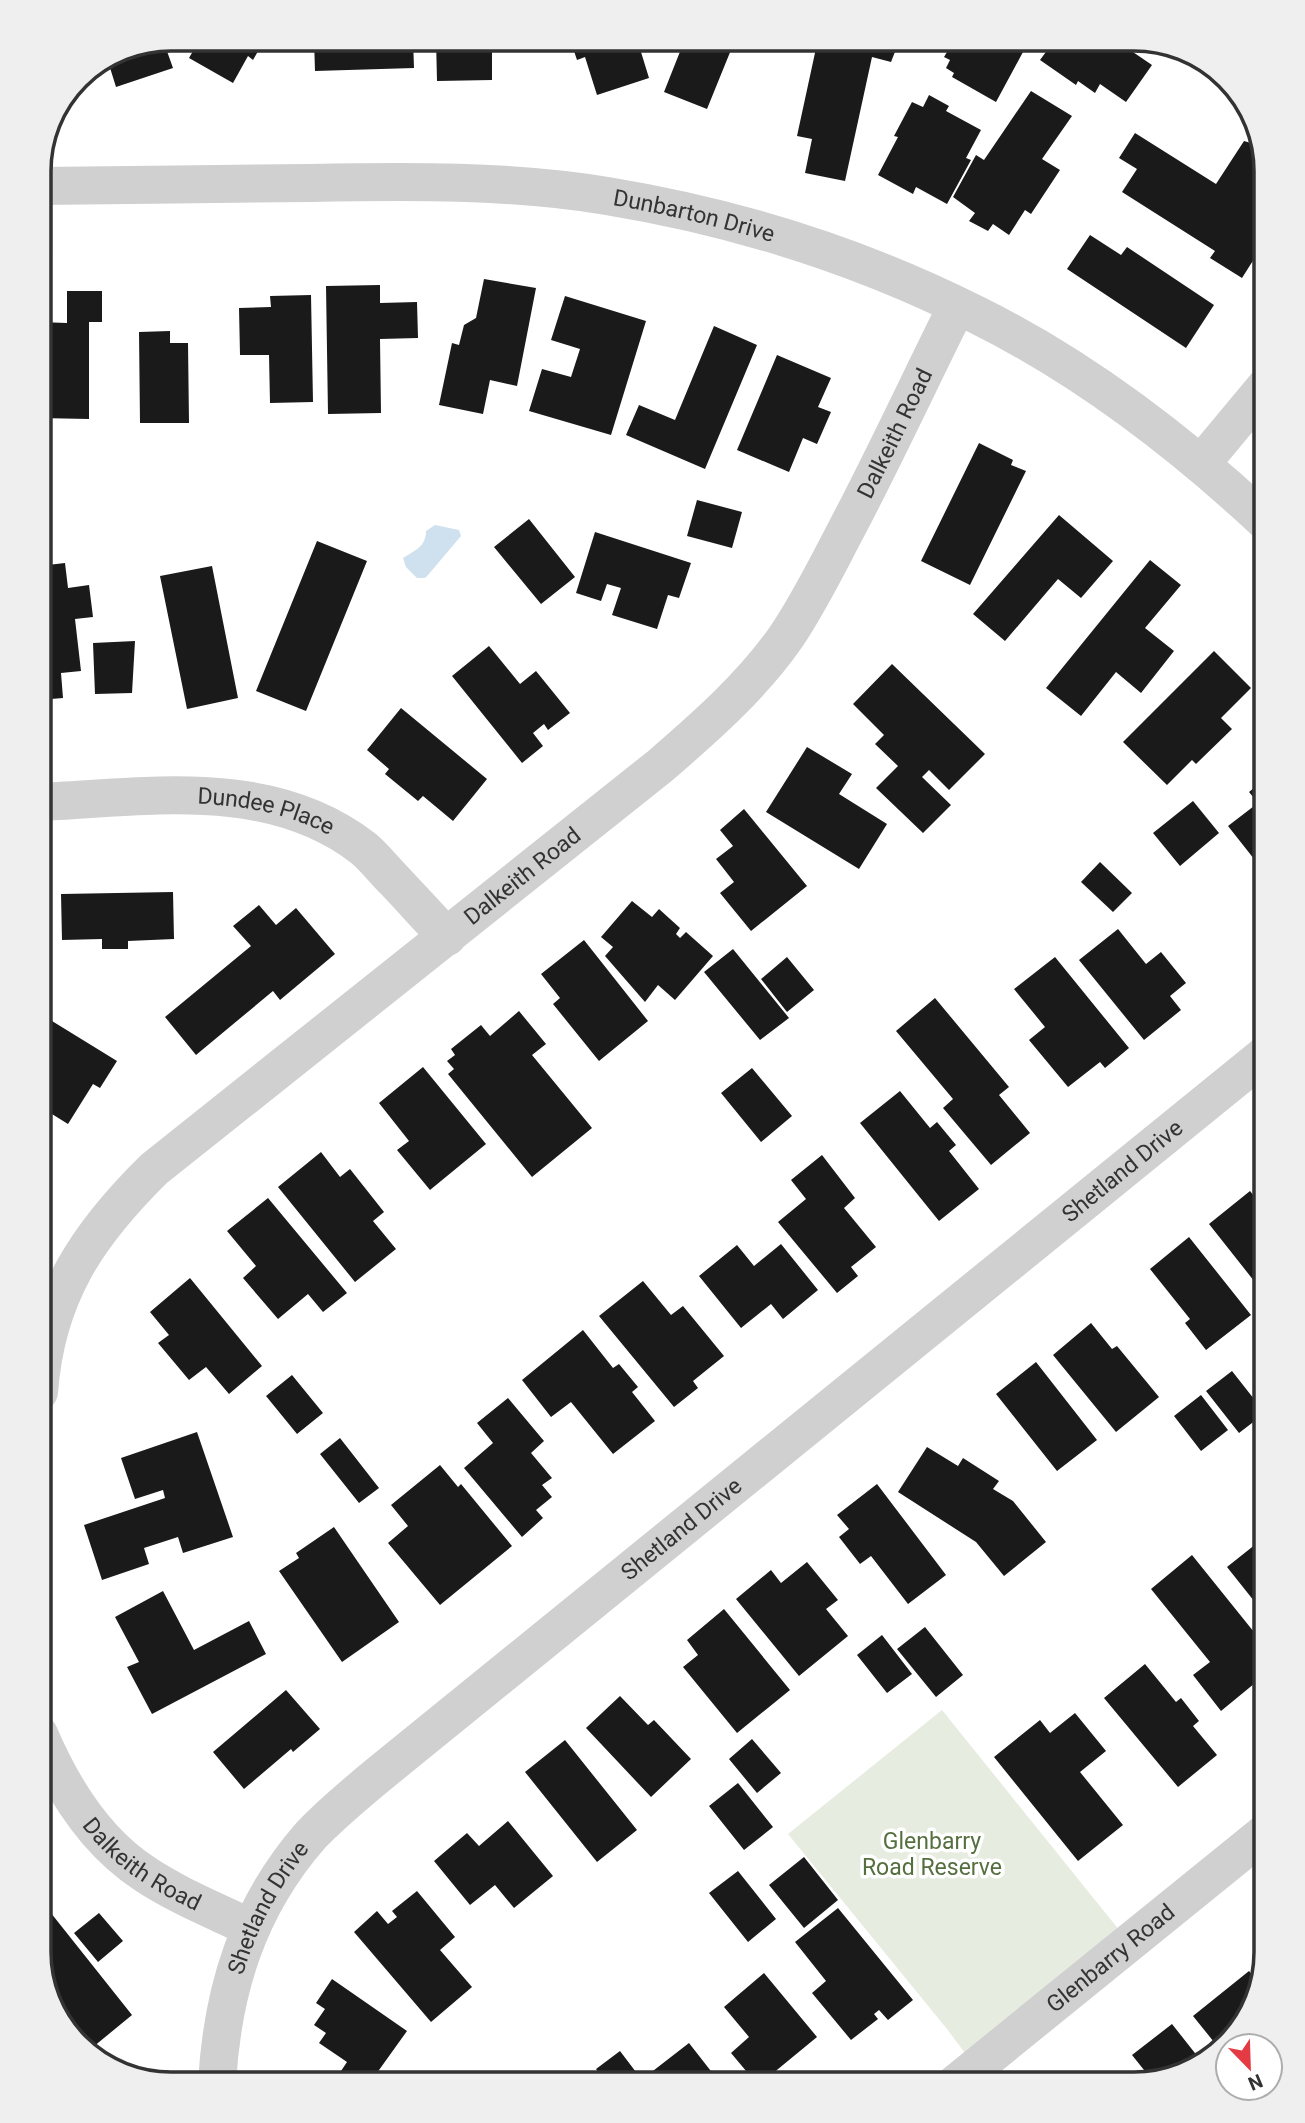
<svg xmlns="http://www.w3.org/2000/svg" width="1305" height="2123" font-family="Roboto,sans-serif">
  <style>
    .green { fill: #e6ecdf }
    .water { fill: #cfe1ee }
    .building { fill: #1a1a1a }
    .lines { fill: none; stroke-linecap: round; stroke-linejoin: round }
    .minor { stroke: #d0d0d0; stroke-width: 38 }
    .labels { text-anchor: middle; stroke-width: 7; stroke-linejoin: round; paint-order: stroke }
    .street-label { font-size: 23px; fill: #333; stroke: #fff }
    .park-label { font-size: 23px; fill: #556f3f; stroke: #fff }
    .rim { fill: none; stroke: #333; stroke-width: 3.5 }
  </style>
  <rect width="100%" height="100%" fill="#fff"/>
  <path class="green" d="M942,1710L1128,1941L976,2068L947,2029L788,1834Z"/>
  <path class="water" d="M435,525L459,530L461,536L428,575L425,578H417L406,567L403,558C414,551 426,547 426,531Z"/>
  <path class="building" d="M200,39H265L253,60L248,56L233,83L189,58Z
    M314,39H413L414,68L315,71Z
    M436,39H543V48L492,49V80L437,81Z
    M570,39H637L649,78L597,95L585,57L577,60Z
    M685,39H756L753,47L735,40L707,109L664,92Z
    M818,39L839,42L840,39H900L891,62L872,57L845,181L805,173L812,139L797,136Z
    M936,39H1030L996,102L952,77L954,73L946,68L950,60L944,57L950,47Z
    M1050,39H1119L1129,46L1127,48L1152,65L1126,102L1100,84L1095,93L1078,81L1076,85L1040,60L1054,41Z
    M163,40L173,68L116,87L107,58L121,48Z
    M1031,91L1072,116L1042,159L1060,170L1031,214L1025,210L1009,235L993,224L988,231L969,221L975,213L953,197L976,155L984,160Z
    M929,95L949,106L946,111L981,130L966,158L971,160L947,204L916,187L913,194L878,175L898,137L894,136L912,102L923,107Z
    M1135,133L1216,184L1244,141L1261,146L1266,170L1258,182L1266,187V217L1259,228L1266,233V240L1242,278L1210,258L1215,251L1122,192L1137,169L1119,158Z
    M1090,235L1121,255L1127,247L1214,305L1186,348L1067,269Z
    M484,279L536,288L517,386L490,380L483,414L439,405L452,343L459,345L464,325L476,318Z
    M380,285V303L417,302L418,338L380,339L381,413L328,414L326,286Z
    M67,291H102V322H89V419L39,418V322L67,323Z
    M311,295L313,402L270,403L269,355H240L239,308L271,307L270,296Z
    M565,296L646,321L611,435L529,411L542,369L571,377L580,349L551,340Z
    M714,326L757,345L705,469L626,435L639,405L675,420Z
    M170,331V343H188L189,423H140L139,332Z
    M777,355L831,378L818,407L831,412L817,444L803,438L789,472L737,450Z
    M979,443L1013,460L1011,465L1026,471L970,585L921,561Z
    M697,500L742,512L732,548L687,536Z
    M1059,515L1113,561L1081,598L1058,579L1005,641L973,614Z
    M529,519L575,577L541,604L494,547Z
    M595,532L691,563L679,598L668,595L657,629L612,615L621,588L607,584L601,601L576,593Z
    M317,541L367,561L306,711L256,691Z
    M1150,560L1181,585L1145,628L1174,651L1141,693L1116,672L1081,716L1046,688Z
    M65,563L68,588L89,585L93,617L75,619L81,671L61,673L63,698L39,700V566Z
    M212,566L238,698L187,709L160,576Z
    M135,641L132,693L95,694L93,643Z
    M489,646L520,684L536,671L570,713L548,730L544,724L533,733L543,746L522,763L452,676Z
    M1214,651L1251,688L1221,718L1232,729L1196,764L1192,760L1167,785L1123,742Z
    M892,664L985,754L949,790L929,770L922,777L951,805L923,833L876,788L898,766L875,744L884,735L853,704Z
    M401,708L487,779L453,821L423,796L418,801L385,774L389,769L367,750Z
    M807,747L852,774L839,794L887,824L859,869L766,812Z
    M1266,778V857L1258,864L1228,826L1258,803L1249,792Z
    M1193,801L1219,833L1180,866L1153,833Z
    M744,809L807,886L751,931L720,893L734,882L716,859L733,846L720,830Z
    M1100,862L1132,893L1113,912L1081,882Z
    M173,892L174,939L128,941V949H102V939L62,940L61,894Z
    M632,901L652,917L659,909L680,928L676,934L680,938L686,932L713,956L675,1000L658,985L645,1002L605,956L613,947L601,937Z
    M259,905L276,925L296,908L335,954L280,1000L273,991L196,1055L165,1017L251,946L233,926Z
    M1118,929L1146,964L1161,952L1186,983L1170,996L1181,1010L1144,1040L1079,960Z
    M584,940L648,1021L599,1061L553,1004L560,998L541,974Z
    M733,949L789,1018L760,1040L704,972Z
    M787,957L814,990L787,1012L761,979Z
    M1055,957L1129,1048L1105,1068L1100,1062L1068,1087L1029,1040L1045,1027L1014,989Z
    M935,998L1009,1087L999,1095L1030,1133L991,1165L943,1108L953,1099L896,1031Z
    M519,1011L546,1044L532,1055L592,1128L532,1177L448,1074L454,1069L447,1061L455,1055L451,1049L481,1025L490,1036Z
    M39,1013L117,1061L100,1088L93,1084L68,1124L39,1106Z
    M423,1067L486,1144L430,1190L397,1150L409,1141L379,1103Z
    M752,1068L792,1116L761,1142L721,1093Z
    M900,1091L930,1128L937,1122L956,1145L949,1151L979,1189L939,1221L860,1123Z
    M321,1152L340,1177L350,1169L384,1212L373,1221L396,1249L355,1282L278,1187Z
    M822,1155L855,1198L844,1208L876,1247L851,1267L858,1276L837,1293L778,1222L806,1199L791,1180Z
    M1250,1191L1266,1211V1287L1262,1291L1209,1224Z
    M268,1198L347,1293L323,1312L308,1294L278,1319L243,1278L256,1266L227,1231Z
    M1189,1237L1251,1315L1206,1350L1185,1323L1190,1319L1150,1269Z
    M781,1244L818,1290L783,1319L771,1304L741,1328L699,1276L737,1245L754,1266Z
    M190,1278L262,1366L229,1394L206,1367L189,1380L158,1343L169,1335L150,1312Z
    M643,1281L671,1315L683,1306L724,1356L693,1381L698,1388L674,1407L599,1316Z
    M1091,1323L1112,1349L1117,1346L1159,1397L1116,1432L1053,1355Z
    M583,1330L613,1368L619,1364L638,1387L632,1392L655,1421L613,1454L571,1402L551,1417L522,1380Z
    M1036,1362L1097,1440L1057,1471L996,1394Z
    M1232,1371L1265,1413L1239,1433L1206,1391Z
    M292,1375L323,1413L297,1434L266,1396Z
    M1201,1395L1228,1430L1201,1451L1174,1416Z
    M508,1398L544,1441L531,1453L552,1478L542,1485L552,1497L536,1510L543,1518L522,1537L464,1468L493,1443L477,1423Z
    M197,1432L233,1537L183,1553L178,1537L144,1548L149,1564L102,1580L84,1525L165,1498L163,1490L135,1499L121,1458Z
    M340,1438L379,1488L359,1503L320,1454Z
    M927,1447L958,1466L963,1458L999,1481L993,1489L1013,1501L1046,1542L1004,1576L976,1542L898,1492Z
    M440,1465L458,1487L461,1484L512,1546L440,1605L388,1543L408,1526L391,1505Z
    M877,1484L946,1575L908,1604L871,1556L860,1564L839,1537L849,1529L837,1515Z
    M334,1527L399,1622L342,1662L279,1571L299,1558L296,1553Z
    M1266,1536V1616L1227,1567Z
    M1192,1555L1266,1647V1674L1221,1711L1193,1675L1210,1662L1151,1589Z
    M807,1562L838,1600L826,1609L848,1636L799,1676L736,1599L771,1570L781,1583Z
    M163,1591L194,1650L249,1621L266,1654L152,1714L127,1667L139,1662L115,1617Z
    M724,1609L790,1690L737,1733L683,1667L698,1655L687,1640Z
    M925,1627L963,1675L936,1697L897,1649Z
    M882,1635L912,1674L887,1693L857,1655Z
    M1145,1664L1176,1702L1181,1698L1199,1721L1193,1726L1217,1755L1178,1787L1104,1698Z
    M286,1690L320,1729L293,1752L291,1749L244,1789L213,1752Z
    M620,1696L648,1725L654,1720L691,1759L651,1797L586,1728Z
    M1075,1713L1106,1751L1080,1772L1123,1825L1078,1861L994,1757L1040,1720L1050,1733Z
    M752,1739L781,1773L757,1793L729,1759Z
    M565,1740L637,1830L597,1862L525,1772Z
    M738,1783L773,1827L744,1850L709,1806Z
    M508,1821L553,1876L514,1908L495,1885L470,1905L434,1861L467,1833L479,1846Z
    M804,1857L838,1900L804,1928L769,1885Z
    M738,1871L776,1919L748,1942L709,1893Z
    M417,1891L455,1937L440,1950L472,1987L431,2022L354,1932L377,1911L388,1924L397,1917L392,1911Z
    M39,1898L132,2015L93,2047L48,1991L38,1952Z
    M838,1908L913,2000L888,2020L879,2010L874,2014L878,2019L851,2040L812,1993L826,1981L795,1942Z
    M99,1913L123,1941L98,1962L74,1933Z
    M1249,1971L1258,1982L1249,2019L1218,2047L1193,2016Z
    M764,1973L817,2037L760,2084H757L731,2053L749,2037L724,2007Z
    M332,1979L407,2031L369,2084H353L339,2074L347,2062L319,2043L326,2033L314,2025L325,2009L316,2003Z
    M1172,2024L1202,2062L1193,2071L1152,2080L1132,2055Z
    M689,2043L721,2084H657L649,2074Z
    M620,2051L642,2080L635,2084H607L596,2069Z"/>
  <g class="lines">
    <g class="minor">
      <path id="s1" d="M39,186C129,185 220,184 310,183C406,181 512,180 607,196C735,217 862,257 977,315C1084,368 1180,442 1266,522"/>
      <path d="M1201,464L1266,386"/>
      <path id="s2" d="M39,802C148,797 270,776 363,848C374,857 383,869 393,879C411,898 429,918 447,937"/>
      <path id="s3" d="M39,1392C46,1296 87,1235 154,1169L660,766C705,727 752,686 786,637C809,603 827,566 846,530C885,456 920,380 957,306"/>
      <path id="s4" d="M39,1734C62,1788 94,1841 145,1874C178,1896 216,1911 251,1928"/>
      <path id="s5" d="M217,2084C222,1990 248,1907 311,1835C332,1813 355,1794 378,1775L1266,1054"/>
      <path id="s6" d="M955,2084L1266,1832"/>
    </g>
  </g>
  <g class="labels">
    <g class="street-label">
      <text dy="8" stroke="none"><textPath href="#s1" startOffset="658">Dunbarton Drive</textPath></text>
      <text dy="8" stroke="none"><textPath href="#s3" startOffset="1316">Dalkeith Road</textPath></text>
      <text dy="8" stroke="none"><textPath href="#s2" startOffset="229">Dundee Place</textPath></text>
      <text dy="8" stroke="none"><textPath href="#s3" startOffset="728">Dalkeith Road</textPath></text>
      <text dy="8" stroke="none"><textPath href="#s5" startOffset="1320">Shetland Drive</textPath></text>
      <text dy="8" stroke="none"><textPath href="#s5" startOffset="752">Shetland Drive</textPath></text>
      <text dy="8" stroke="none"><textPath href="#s4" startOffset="170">Dalkeith Road</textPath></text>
      <text dy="8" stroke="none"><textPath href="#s5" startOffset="186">Shetland Drive</textPath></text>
      <text dy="8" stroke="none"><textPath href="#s6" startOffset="200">Glenbarry Road</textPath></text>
    </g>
    <g class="park-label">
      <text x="932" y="1849">Glenbarry<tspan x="932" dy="26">Road Reserve</tspan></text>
    </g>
  </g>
  <path d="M0 0H1305V2123H0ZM171 51H1134A120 120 0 0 1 1254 171V1952A120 120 0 0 1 1134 2072H171A120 120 0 0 1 51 1952V171A120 120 0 0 1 171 51Z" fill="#efefef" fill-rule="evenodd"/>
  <path class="rim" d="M171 51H1134A120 120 0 0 1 1254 171V1952A120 120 0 0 1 1134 2072H171A120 120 0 0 1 51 1952V171A120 120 0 0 1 171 51Z"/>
  <g transform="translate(1249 2067) rotate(157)"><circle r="33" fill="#ffffff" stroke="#adadad" stroke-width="2"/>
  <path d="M0-5L12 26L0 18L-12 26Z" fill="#e43a43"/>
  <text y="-10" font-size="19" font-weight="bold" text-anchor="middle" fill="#333333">N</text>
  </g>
</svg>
